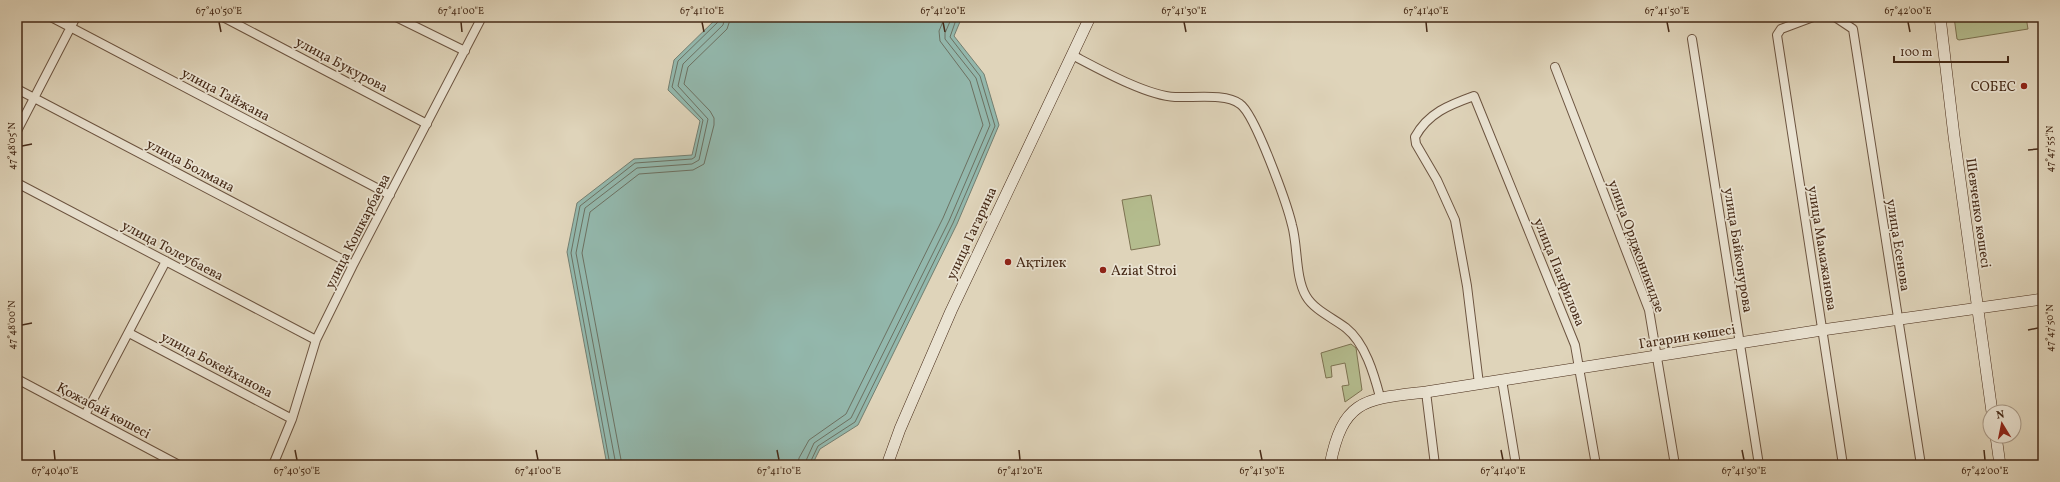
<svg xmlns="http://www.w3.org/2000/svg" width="2060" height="482" font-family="Vollkorn,serif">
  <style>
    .green { fill: #b4bc8e; stroke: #7d7352 }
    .water { fill: #93b8ad; stroke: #747f71 }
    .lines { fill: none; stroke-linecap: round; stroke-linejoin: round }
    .shore { stroke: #6c7162; stroke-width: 1 }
    .street-casing { stroke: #6c5440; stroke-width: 10 }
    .secondary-casing { stroke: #462a17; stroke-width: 12 }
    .street { stroke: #eae3d2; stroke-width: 8 }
    .secondary { stroke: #eae3d2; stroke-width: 11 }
    .ticks { fill: none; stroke: #462a17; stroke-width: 1.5 }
    .poi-dot { fill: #8f2418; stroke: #eae3d2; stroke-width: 1.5 }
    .labels { text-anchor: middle; stroke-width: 3.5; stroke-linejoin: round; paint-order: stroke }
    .street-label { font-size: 14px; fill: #462a17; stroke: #eae3d2 }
    .poi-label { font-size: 14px; fill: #462a17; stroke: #eae3d2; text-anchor: start }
    .neatline { fill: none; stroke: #462a17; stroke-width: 1.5 }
    .ticks-label { font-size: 10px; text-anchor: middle; fill: #462a17 }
  </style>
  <rect width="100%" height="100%" fill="#dfd4ba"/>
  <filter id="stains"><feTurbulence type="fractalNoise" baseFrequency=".005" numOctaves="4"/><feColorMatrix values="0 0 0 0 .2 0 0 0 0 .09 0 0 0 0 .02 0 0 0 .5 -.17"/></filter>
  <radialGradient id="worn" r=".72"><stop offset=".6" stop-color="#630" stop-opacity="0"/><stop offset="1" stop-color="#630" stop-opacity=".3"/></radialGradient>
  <path class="green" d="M1954,17H2026L2028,29L1959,40L1957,39Z
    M1151,195L1160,245L1131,250L1122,200Z
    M1351,344L1356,348L1362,390L1345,402L1342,386L1349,385L1345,363L1331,366L1332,377L1326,378L1321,353Z"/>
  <path class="water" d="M718,17H962L954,36L984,74L999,125L957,224L858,425L820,449L812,465H607L567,252L577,203L634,159L692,155L700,121L668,90L674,60Z"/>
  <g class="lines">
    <path class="shore" d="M610,465L571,253L580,206L635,163L692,159L695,157L703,120L672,87L678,61L719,21L720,17
      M616,465L576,253L585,208L637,168L692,164L699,160L708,119L678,86L683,64L723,25L725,17
      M622,465L582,253L590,212L639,174L693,170L704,164L714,125V118L710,111L684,84L688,67L727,29L731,17
      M798,465L799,458L809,440L846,414L943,218L983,125L970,81L940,41L939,31L945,17
      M804,465L814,443L851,418L949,221L990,125L976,78L945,39V33L952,17
      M809,465L818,446L855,422L953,223L995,126L980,76L950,37L957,17"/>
    <defs>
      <path id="street" d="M51,17L390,195
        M223,17L427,124
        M396,17L465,51
        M1813,17L1781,29L1777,35L1843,465
        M1835,17L1853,29L1921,465
        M1692,39L1759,465
        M1072,55C1097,68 1147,96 1175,97C1193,98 1226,93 1240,104C1255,114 1287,204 1292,225C1298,246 1295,277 1306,296C1314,310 1333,318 1346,328C1365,343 1374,374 1380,397
        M1555,67L1649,310L1675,465
        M17,89L353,265
        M17,131L76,17
        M17,183L316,340
        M129,333L292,419
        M17,379L179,465
        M1502,380L1516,465
        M1479,384L1467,286L1455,220L1437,180L1416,144L1415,137C1428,113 1449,105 1474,96L1575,345L1596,465
        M1426,392L1435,465
        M85,415L166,261
        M273,465L292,419L316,340L353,265L482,17"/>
      <path id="secondary" d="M1940,17L1954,136L1992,412
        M1996,436L2000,465
        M887,465L900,429L951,311L1090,17
        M1330,465C1343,398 1366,399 1426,392L1822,330L2043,299"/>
    </defs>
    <use href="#street" class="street-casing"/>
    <use href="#secondary" class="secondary-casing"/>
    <use href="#street" class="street"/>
    <use href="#secondary" class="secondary"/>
  </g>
  <path class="ticks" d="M219,22L221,32M461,22L462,32M702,22L704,32M943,22L945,32M1184,22L1186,32M1426,22L1427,32M1667,22L1669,32M1908,22L1910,32M22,146L32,144M2028,150L2038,149M22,325L32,323M2028,330L2038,328M54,450L55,460M295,450L297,460M536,450L538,460M777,450L779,460M1019,450L1020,460M1260,450L1262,460M1501,450L1503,460M1742,450L1744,460M1984,450L1985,460"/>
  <g class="poi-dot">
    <circle cx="2024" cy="86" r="4"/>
    <circle cx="1008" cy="262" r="4"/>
    <circle cx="1103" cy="270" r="4"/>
  </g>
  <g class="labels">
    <g class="street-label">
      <text transform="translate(342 64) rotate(28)" y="5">улица Букурова</text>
      <text transform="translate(226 94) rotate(28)" y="5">улица Тайжана</text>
      <text transform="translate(191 165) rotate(28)" y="5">улица Болмана</text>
      <text transform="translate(1979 213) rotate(82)" y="5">Шевченко көшесі</text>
      <text transform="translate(357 231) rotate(-63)" y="5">улица Кошкарбаева</text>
      <text transform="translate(971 233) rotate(-65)" y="5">улица Гагарина</text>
      <text transform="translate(1899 245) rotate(81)" y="5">улица Есенова</text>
      <text transform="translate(1637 246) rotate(70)" y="5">улица Орджоникидзе</text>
      <text transform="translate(1823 248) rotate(81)" y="5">улица Мамажанова</text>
      <text transform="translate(173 250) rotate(28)" y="5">улица Толеубаева</text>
      <text transform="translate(1739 250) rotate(81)" y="5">улица Байконурова</text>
      <text transform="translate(1560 272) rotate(68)" y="5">улица Панфилова</text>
      <text transform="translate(1687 336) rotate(-9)" y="5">Гагарин көшесі</text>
      <text transform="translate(217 364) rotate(28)" y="5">улица Бокейханова</text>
      <text transform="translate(104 410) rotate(28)" y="5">Қожабай көшесі</text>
    </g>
    <g class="poi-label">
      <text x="2016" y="91" text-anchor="end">СОБЕС</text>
      <text x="1016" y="267">Ақтілек</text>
      <text x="1111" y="275">Aziat Stroi</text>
    </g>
  </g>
  <rect width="2060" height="482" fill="none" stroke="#dfd4ba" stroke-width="44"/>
  <g transform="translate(2002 424) rotate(350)"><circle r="19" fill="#eae3d2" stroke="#a89987"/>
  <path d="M0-3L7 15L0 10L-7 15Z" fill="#8f2418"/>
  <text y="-6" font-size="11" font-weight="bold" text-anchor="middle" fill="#462a17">N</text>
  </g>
  <path d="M1894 56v6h114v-6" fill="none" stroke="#462a17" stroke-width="2"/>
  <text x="1900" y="56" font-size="12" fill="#462a17" stroke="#eae3d2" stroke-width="3" paint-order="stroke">100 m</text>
  <rect x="22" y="22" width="2016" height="438" class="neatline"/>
  <g class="ticks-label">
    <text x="219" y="14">67°40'50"E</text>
    <text x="461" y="14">67°41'00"E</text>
    <text x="702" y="14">67°41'10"E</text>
    <text x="943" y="14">67°41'20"E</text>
    <text x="1184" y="14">67°41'30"E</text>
    <text x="1426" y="14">67°41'40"E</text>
    <text x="1667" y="14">67°41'50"E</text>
    <text x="1908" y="14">67°42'00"E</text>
    <text transform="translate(11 146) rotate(-90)" y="4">47°48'05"N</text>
    <text transform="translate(2049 149) rotate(-90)" y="4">47°47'55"N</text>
    <text transform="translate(11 325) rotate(-90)" y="4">47°48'00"N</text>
    <text transform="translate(2049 328) rotate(-90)" y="4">47°47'50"N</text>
    <text x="55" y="474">67°40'40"E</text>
    <text x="297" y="474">67°40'50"E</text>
    <text x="538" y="474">67°41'00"E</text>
    <text x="779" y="474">67°41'10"E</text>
    <text x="1020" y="474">67°41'20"E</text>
    <text x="1262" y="474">67°41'30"E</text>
    <text x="1503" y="474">67°41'40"E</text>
    <text x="1744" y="474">67°41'50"E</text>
    <text x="1985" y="474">67°42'00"E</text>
  </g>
  <rect width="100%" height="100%" filter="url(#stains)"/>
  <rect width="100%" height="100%" fill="url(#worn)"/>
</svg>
